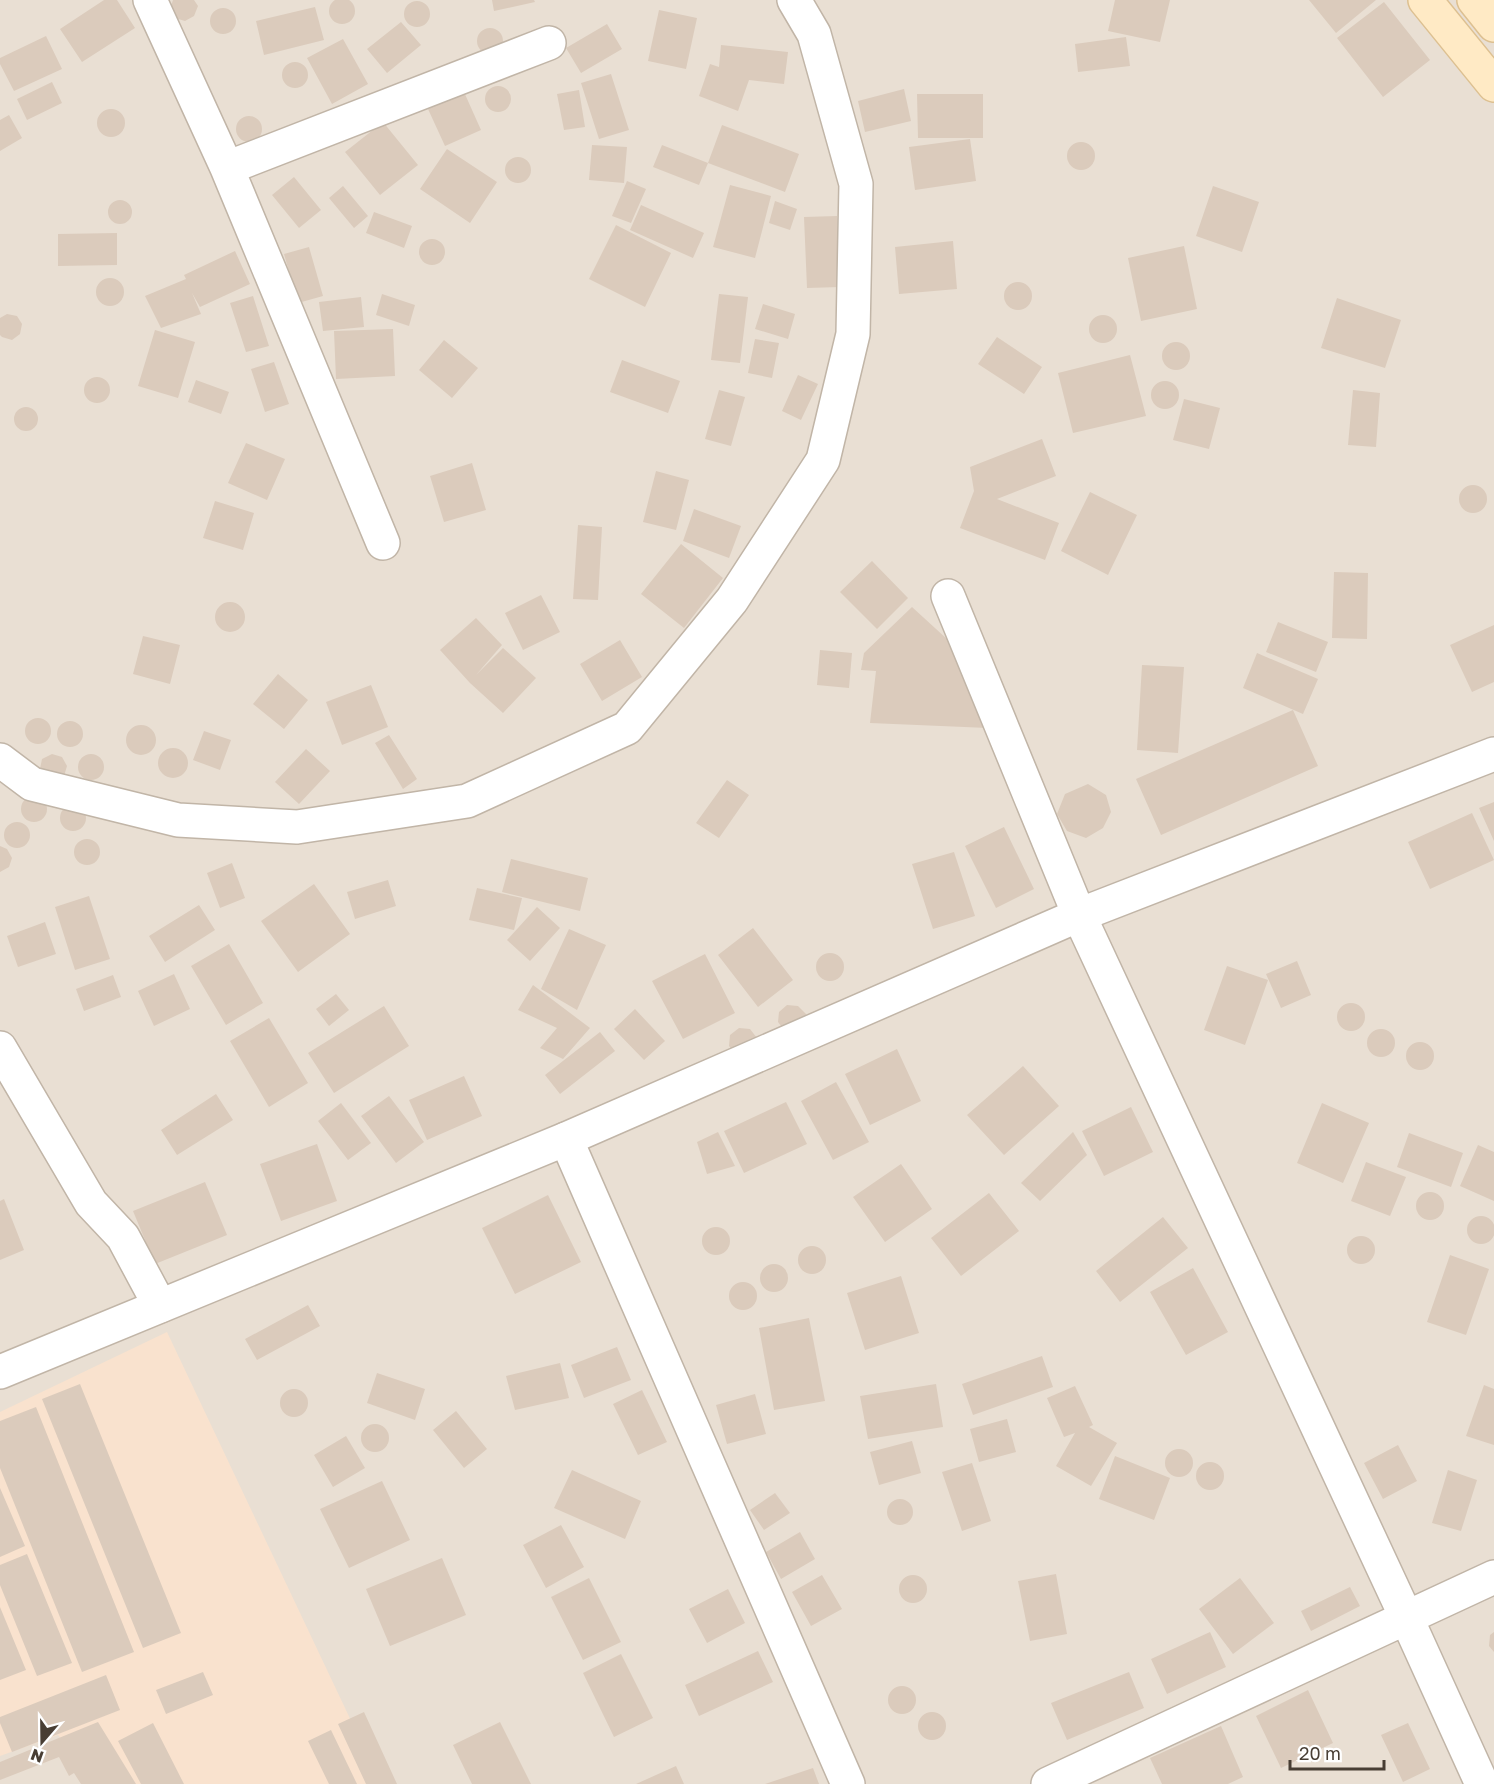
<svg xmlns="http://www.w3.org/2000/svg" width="1494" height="1784" font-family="'Golos Text',sans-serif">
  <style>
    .residential { fill: #e9dfd3 }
    .commercial { fill: #f9e2ce }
    .building { fill: #dbcbbc }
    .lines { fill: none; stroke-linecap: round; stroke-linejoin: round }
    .minor-casing { stroke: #c1b5a7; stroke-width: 36 }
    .tertiary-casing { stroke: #c1b5a7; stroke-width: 36 }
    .secondary-casing { stroke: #ddc091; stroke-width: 36 }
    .minor { stroke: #fff; stroke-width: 33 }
    .tertiary { stroke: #fff; stroke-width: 33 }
    .secondary { stroke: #ffeac5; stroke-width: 33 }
  </style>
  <rect width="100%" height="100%" fill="#f5eee5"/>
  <path class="residential" d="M0,0H1494V1784H0Z"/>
  <path class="commercial" d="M167,1332L381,1784H97L58,1735L0,1756V1412Z"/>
  <path class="building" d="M329 11a13 13 0 1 1 26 0a13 13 0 1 1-26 0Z
    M104,0H117L135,28L82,62L60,29Z
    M173,0H194L198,6L194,16L185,21L175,18L170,9Z
    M492,0H534L535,2L494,11Z
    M1115,0H1170L1160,42L1108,31Z
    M1309,0H1376L1336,33Z
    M404 14a13 13 0 1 1 26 0a13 13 0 1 1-26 0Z
    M1384,2L1430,60L1383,97L1337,38Z
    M315,7L324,40L264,55L256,21Z
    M210 21a13 13 0 1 1 26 0a13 13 0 1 1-26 0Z
    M659,10L697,18L686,69L648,61Z
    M401,22L421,45L387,73L367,49Z
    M607,24L622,49L581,73L566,48Z
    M477 41a13 13 0 1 1 26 0a13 13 0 1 1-26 0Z
    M46,36L62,69L14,91L0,64V58Z
    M1126,37L1130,66L1078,72L1075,44Z
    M343,39L368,84L332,104L307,58Z
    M721,45L788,52L784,84L749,80L738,111L699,96L710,64L719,67Z
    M282 75a13 13 0 1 1 26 0a13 13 0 1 1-26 0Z
    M611,74L629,130L599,139L581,83Z
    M52,82L62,103L27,120L17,99Z
    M485 99a13 13 0 1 1 26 0a13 13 0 1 1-26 0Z
    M904,89L911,121L865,132L858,101Z
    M579,90L585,127L564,130L557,94Z
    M464,92L481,130L445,146L428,109Z
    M917,94H983V138H918Z
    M97 123a14 14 0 1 1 28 0a14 14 0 1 1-28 0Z
    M9,115L22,138L0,151V120Z
    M236 129a13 13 0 1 1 26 0a13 13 0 1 1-26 0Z
    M383,122L418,165L380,195L345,152Z
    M722,125L799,154L785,192L708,163Z
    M970,139L976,181L915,190L909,147Z
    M1067 156a14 14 0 1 1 28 0a14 14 0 1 1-28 0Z
    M592,145L627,147L624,183L589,180Z
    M662,145L708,163L699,185L653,167Z
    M447,149L497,182L470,223L420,189Z
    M505 170a13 13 0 1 1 26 0a13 13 0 1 1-26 0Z
    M294,177L321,210L299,228L272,195Z
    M627,181L646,189L631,223L612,216Z
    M730,185L771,196L755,258L713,247Z
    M343,186L368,216L354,228L329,198Z
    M1213,186L1259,202L1242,252L1196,236Z
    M108 212a12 12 0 1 1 24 0a12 12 0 1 1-24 0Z
    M775,201L797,209L790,230L769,223Z
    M641,205L704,233L693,258L630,230Z
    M374,212L412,226L404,248L366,233Z
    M837,216L840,287L807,288L804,217Z
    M616,225L671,253L645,307L589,279Z
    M117,233V265L58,266V234Z
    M419 252a13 13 0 1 1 26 0a13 13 0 1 1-26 0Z
    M953,241L957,289L899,294L895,247Z
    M1184,246L1197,309L1141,321L1128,258Z
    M309,247L323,296L298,303L284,254Z
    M235,251L250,284L200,307L192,293L201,314L161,328L145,296L186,279L184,275Z
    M96 292a14 14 0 1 1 28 0a14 14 0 1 1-28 0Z
    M1004 296a14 14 0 1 1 28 0a14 14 0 1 1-28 0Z
    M382,294L415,305L409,326L376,315Z
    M719,294L748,297L740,363L711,360Z
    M253,296L269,346L246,352L230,303Z
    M361,297L364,327L323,331L319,302Z
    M1337,298L1401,320L1385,368L1321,348Z
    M763,304L795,314L788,339L755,329Z
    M7,314L17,316L22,324L20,334L12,340L2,337L0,335V318Z
    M1089 329a14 14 0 1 1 28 0a14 14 0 1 1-28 0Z
    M393,329L395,376L336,379L334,331Z
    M155,330L195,342L178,398L138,386Z
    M997,337L1042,367L1024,394L978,364Z
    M755,339L779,343L772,378L748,373Z
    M444,340L478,368L452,398L419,370Z
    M1162 356a14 14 0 1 1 28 0a14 14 0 1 1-28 0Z
    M1130,355L1146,416L1073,433L1058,373Z
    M622,360L680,381L668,413L610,392Z
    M274,362L289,404L265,412L251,369Z
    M798,375L818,384L801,420L782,411Z
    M84 390a13 13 0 1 1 26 0a13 13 0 1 1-26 0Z
    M196,380L229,392L221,414L188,402Z
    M1151 395a14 14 0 1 1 28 0a14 14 0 1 1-28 0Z
    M719,390L745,397L731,446L705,439Z
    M1353,390L1380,393L1376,447L1348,445Z
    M1184,399L1220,408L1209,449L1173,440Z
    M14 419a12 12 0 1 1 24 0a12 12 0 1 1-24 0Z
    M1042,439L1056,476L997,499L1059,523L1045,560L960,528L974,491L970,467Z
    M246,443L285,459L267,500L228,483Z
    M472,463L486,510L444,522L430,476Z
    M656,471L689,480L676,530L643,522Z
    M1459 499a14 14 0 1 1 28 0a14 14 0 1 1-28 0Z
    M1090,492L1137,515L1108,575L1061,551Z
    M215,501L254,513L243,550L203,538Z
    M694,509L741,526L729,558L683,541Z
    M578,525L602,527L598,600L573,599Z
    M681,544L723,578L684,628L641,594Z
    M872,561L908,598L877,629L840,592Z
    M1334,572L1368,573L1367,639L1332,638Z
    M541,595L560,632L523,650L505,613Z
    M215 617a15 15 0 1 1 30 0a15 15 0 1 1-30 0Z
    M912,607L959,650L988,728L870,723L876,671L861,670L864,653Z
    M476,618L502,645L476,675L503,648L536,678L503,713L470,683L440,650Z
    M1278,622L1328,642L1316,672L1266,652Z
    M1494,625V682L1472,692L1450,645Z
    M143,636L180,645L170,684L133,674Z
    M620,640L642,677L602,701L580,664Z
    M820,650L852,653L849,688L817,685Z
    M1257,653L1318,679L1303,714L1243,688Z
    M1142,665L1184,667L1178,753L1137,750Z
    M278,674L308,700L284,729L253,704Z
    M371,685L388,727L342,745L326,702Z
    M1293,710L1318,766L1161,835L1136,779Z
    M25 731a13 13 0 1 1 26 0a13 13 0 1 1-26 0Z
    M57 734a13 13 0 1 1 26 0a13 13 0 1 1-26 0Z
    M126 740a15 15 0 1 1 30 0a15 15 0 1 1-30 0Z
    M204,731L231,740L220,770L193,760Z
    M389,735L417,779L403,789L375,743Z
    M158 763a15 15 0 1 1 30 0a15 15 0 1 1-30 0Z
    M306,749L330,771L299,804L275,782Z
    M52,754L62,757L67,766L64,776L40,769L42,759Z
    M78 767a13 13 0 1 1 26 0a13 13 0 1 1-26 0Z
    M727,780L749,795L719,838L696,823Z
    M1088,784L1106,795L1111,812L1103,828L1086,838L1067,831L1057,814L1065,794Z
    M21 809a13 13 0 1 1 26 0a13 13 0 1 1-26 0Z
    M1494,802V841L1479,808Z
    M60 818a13 13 0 1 1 26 0a13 13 0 1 1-26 0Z
    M1472,813L1494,860L1430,889L1408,842Z
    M4 835a13 13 0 1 1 26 0a13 13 0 1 1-26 0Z
    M1004,827L1034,889L996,908L965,846Z
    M74 852a13 13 0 1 1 26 0a13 13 0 1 1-26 0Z
    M0,846L7,849L12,858L9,867L0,872Z
    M954,852L975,916L933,929L912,864Z
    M511,859L588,878L580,911L502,892Z
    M232,863L245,898L220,908L207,873Z
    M388,880L396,906L355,919L347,892Z
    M314,884L350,934L298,972L261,921Z
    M477,888L522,898L514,930L469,920Z
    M89,896L110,959L75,970L55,907Z
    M199,905L215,930L165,962L149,936Z
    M537,907L560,928L530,961L507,940Z
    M45,922L56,954L18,967L7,936Z
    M753,928L793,980L758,1007L718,955Z
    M569,929L606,945L577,1010L541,989Z
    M229,944L263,1003L226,1025L191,966Z
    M816 967a14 14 0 1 1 28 0a14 14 0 1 1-28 0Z
    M705,954L735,1013L683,1039L652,981Z
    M1297,961L1311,995L1281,1008L1266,974Z
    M1227,966L1268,980L1245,1045L1204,1030Z
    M174,974L190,1009L154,1026L138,991Z
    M113,975L121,997L84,1011L76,989Z
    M533,985L590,1028L563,1059L540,1048L557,1028L518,1010Z
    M336,994L349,1010L329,1026L316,1009Z
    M1337 1017a14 14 0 1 1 28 0a14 14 0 1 1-28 0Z
    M787,1005L798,1006L806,1014L804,1025L785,1031L778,1022L779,1012Z
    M384,1006L409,1046L334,1093L308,1053Z
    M635,1009L665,1041L644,1060L614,1029Z
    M269,1018L308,1083L269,1107L230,1041Z
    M739,1028L750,1029L757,1038L756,1049L736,1054L729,1046L730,1035Z
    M1367 1043a14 14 0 1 1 28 0a14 14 0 1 1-28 0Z
    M600,1032L615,1051L560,1094L545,1075Z
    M1406 1056a14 14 0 1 1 28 0a14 14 0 1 1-28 0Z
    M897,1049L921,1101L870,1125L845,1074Z
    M1023,1066L1059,1106L1004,1155L967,1115Z
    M464,1076L482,1116L427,1140L409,1100Z
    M836,1082L869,1142L833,1160L801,1101Z
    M216,1094L233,1120L177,1155L161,1130Z
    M389,1096L424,1142L396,1163L361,1116Z
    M786,1102L807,1144L744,1173L724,1131Z
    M341,1103L371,1143L348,1160L318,1121Z
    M1322,1103L1369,1123L1343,1183L1297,1163Z
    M1131,1107L1153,1152L1104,1176L1082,1131Z
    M718,1132L735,1166L707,1174L697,1142Z
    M1073,1132L1087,1155L1040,1201L1021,1183Z
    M1409,1133L1463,1153L1451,1187L1397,1167Z
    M317,1144L337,1201L281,1221L260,1164Z
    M1478,1145L1494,1152V1201L1460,1186Z
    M1366,1162L1406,1177L1390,1216L1351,1201Z
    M901,1164L932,1209L885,1242L853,1197Z
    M205,1182L227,1235L155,1264L133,1211Z
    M1416 1206a14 14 0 1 1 28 0a14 14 0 1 1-28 0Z
    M989,1193L1019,1231L961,1276L931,1238Z
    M548,1195L581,1262L515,1294L482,1228Z
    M4,1199L24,1250L0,1260V1201Z
    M1467 1230a14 14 0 1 1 28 0a14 14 0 1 1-28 0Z
    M1163,1217L1188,1248L1120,1302L1096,1271Z
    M702 1241a14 14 0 1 1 28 0a14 14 0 1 1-28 0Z
    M1347 1250a14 14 0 1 1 28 0a14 14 0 1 1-28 0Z
    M798 1260a14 14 0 1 1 28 0a14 14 0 1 1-28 0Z
    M1450,1255L1489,1269L1466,1335L1427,1322Z
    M760 1278a14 14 0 1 1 28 0a14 14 0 1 1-28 0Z
    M1193,1268L1228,1332L1186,1355L1150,1292Z
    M901,1276L919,1333L865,1350L847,1293Z
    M729 1296a14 14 0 1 1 28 0a14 14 0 1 1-28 0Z
    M308,1305L320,1326L257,1360L245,1339Z
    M809,1318L825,1401L774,1410L759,1328Z
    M617,1347L631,1380L584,1398L571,1365Z
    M1042,1356L1053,1387L973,1415L962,1384Z
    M560,1363L569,1398L515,1410L506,1376Z
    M377,1373L425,1389L415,1420L367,1403Z
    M80,1384L181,1633L143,1648L42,1399Z
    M936,1384L943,1427L868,1439L860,1396Z
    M1484,1385L1494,1389V1445L1466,1436Z
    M1075,1386L1093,1425L1089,1427L1117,1443L1091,1486L1056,1466L1075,1433L1064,1437L1047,1398Z
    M280 1403a14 14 0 1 1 28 0a14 14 0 1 1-28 0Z
    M642,1390L667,1442L638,1455L613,1404Z
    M755,1394L766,1434L727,1444L716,1405Z
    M36,1407L134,1652L82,1672L0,1468V1421Z
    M456,1411L487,1449L464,1468L433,1430Z
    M1007,1419L1016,1452L979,1462L970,1429Z
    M361 1438a14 14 0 1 1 28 0a14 14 0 1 1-28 0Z
    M346,1436L365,1468L333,1487L314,1455Z
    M912,1441L921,1473L879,1485L870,1452Z
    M1398,1445L1417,1481L1383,1499L1364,1463Z
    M1165 1463a14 14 0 1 1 28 0a14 14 0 1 1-28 0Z
    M1115,1456L1170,1478L1154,1520L1099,1499Z
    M1196 1476a14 14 0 1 1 28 0a14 14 0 1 1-28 0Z
    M972,1463L991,1521L962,1531L942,1472Z
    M572,1470L641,1501L625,1539L554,1508Z
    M1448,1470L1477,1480L1461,1531L1432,1523Z
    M382,1481L410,1540L349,1568L320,1509Z
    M0,1488L25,1546L0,1557Z
    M775,1493L790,1513L764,1530L750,1510Z
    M887 1512a13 13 0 1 1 26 0a13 13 0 1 1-26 0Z
    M561,1525L584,1567L546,1588L523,1545Z
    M800,1532L815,1559L781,1579L766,1552Z
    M27,1554L72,1663L37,1676L0,1585V1565Z
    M442,1558L466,1615L390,1646L366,1589Z
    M1056,1574L1067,1634L1030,1641L1018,1581Z
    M822,1575L842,1609L811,1626L792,1592Z
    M899 1589a14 14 0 1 1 28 0a14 14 0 1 1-28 0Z
    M589,1578L621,1642L583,1660L551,1597Z
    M1240,1578L1274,1623L1233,1654L1199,1609Z
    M1350,1587L1360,1606L1311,1631L1301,1611Z
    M728,1589L745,1623L707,1643L689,1609Z
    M0,1607L26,1670L0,1680Z
    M1210,1632L1226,1667L1167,1694L1151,1659Z
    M1494,1632V1652L1489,1646L1490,1635Z
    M758,1651L773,1682L699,1716L685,1685Z
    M621,1654L653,1718L614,1737L583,1673Z
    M203,1672L213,1695L166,1714L156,1690Z
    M1129,1672L1144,1708L1067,1740L1051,1703Z
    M106,1675L120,1710L12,1752L0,1723V1717Z
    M888 1700a14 14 0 1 1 28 0a14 14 0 1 1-28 0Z
    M1308,1690L1333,1743L1281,1768L1256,1716Z
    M364,1712L397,1784H366L338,1724Z
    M918 1726a14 14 0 1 1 28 0a14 14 0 1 1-28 0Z
    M98,1722L136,1784H81L74,1773L69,1776L59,1757L0,1780V1762Z
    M500,1722L531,1784H472L453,1745Z
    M153,1723L184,1784H141L118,1741Z
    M1408,1723L1430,1769L1403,1782L1381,1735Z
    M1221,1726L1243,1777L1228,1784H1162L1150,1758Z
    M331,1730L357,1784H329L308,1741Z
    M676,1766L684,1784H636Z
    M813,1768L819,1784H765Z"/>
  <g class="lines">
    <defs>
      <path id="minor" d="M150,0L227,168L383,543
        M227,168L549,43
        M948,596L1079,915L1407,1619L1482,1784
        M0,760L32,784L178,820L297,827L467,801L627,728L732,600L823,460L853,334L856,184L814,34L794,0
        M0,1048L91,1203L123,1237L160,1306
        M566,1139L848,1784
        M1048,1784L1494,1577"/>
      <path id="tertiary" d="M0,1372L566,1139L1079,915L1494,754"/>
      <path id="secondary" d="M1425,0L1494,85
        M1474,0L1494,25"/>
    </defs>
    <use href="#minor" class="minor-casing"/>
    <use href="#tertiary" class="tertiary-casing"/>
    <use href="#secondary" class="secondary-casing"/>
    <use href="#minor" class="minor"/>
    <use href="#tertiary" class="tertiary"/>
    <use href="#secondary" class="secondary"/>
  </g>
  <g transform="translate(42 1742) rotate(200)" stroke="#ffffff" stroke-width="4.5" paint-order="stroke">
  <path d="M0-4.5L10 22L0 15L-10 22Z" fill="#483e34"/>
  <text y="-9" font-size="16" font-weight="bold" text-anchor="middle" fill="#483e34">N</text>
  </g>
  <path d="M1290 1760v9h94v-9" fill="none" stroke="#483e34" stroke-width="3"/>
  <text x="1299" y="1760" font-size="18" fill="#483e34" stroke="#ffffff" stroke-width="4.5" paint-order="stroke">20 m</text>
</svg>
